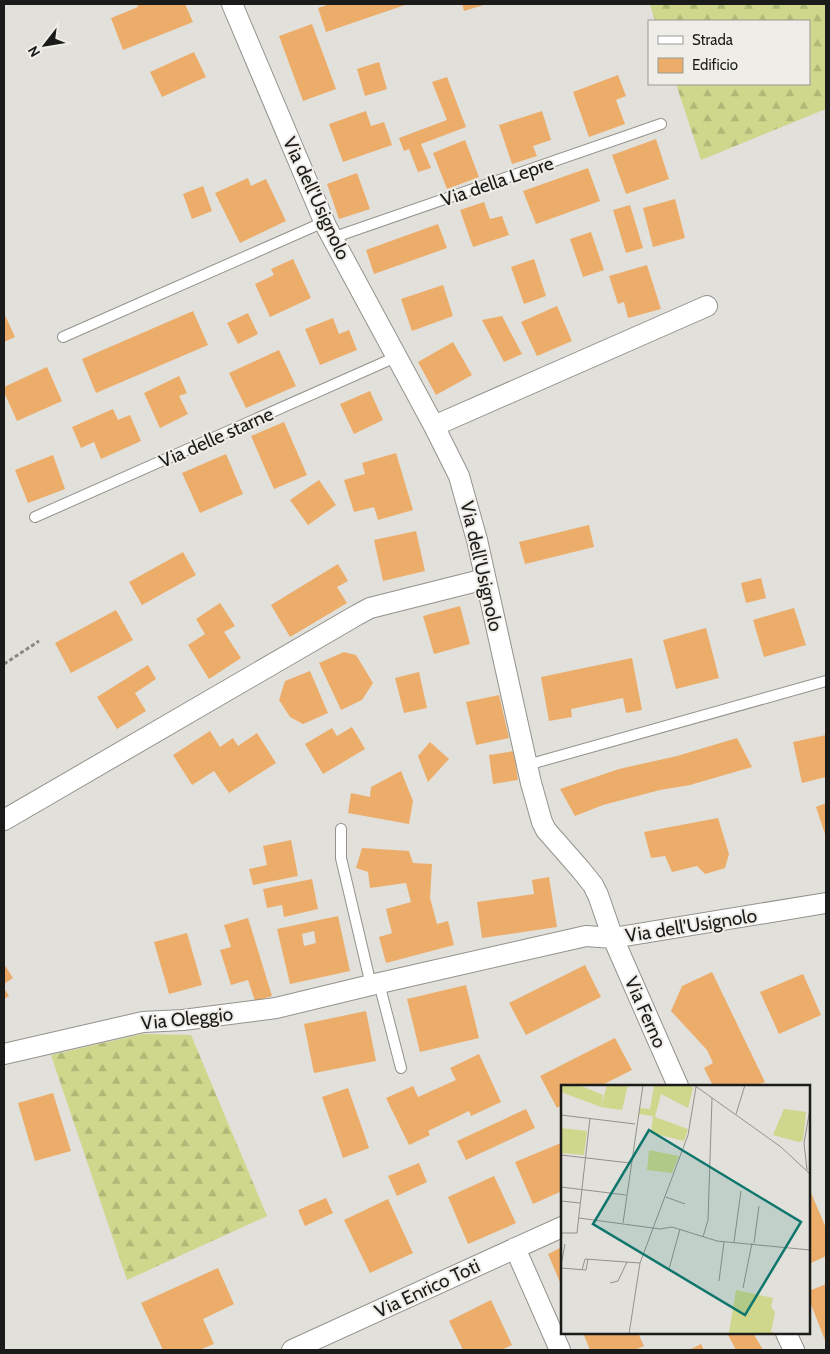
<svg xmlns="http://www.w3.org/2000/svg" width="830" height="1354" font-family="Cabin,sans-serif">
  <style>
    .forest { fill: url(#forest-firs) }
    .building { fill: #edad6a; fill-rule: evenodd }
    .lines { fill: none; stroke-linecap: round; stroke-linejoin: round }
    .lane-casing { stroke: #93928c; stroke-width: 12 }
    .street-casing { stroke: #93928c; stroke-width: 22 }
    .path { stroke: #888783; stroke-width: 3; stroke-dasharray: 4 2.5; stroke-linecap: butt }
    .lane { stroke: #fff; stroke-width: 10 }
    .street { stroke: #fff; stroke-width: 20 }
    .labels { text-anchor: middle; stroke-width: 4; stroke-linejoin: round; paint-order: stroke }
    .street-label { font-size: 19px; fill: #1b1b19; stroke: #efede7 }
    .inset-road { fill: none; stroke: #92918d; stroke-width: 1 }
    .view { fill: #0f766e; fill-opacity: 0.15; stroke: #0f766e; stroke-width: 2.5 }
    .inset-edge { fill: none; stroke: #1b1b19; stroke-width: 2.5 }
  </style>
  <defs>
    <pattern id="forest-firs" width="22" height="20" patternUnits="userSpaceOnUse" patternTransform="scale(1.25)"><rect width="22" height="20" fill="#ced78b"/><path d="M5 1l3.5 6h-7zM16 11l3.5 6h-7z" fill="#b0b877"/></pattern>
  </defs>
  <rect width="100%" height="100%" fill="#e1e0da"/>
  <path class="forest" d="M650,4H826V109L701,160L676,84H809V21H655Z
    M142,1034L191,1035L267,1216L127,1280L51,1055Z"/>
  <path class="building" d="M137,4H185L193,22L123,50L111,18L138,7Z
    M330,4H408L326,32L318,8Z
    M462,4H487L464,11Z
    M312,24L336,89L303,101L279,36Z
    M194,52L206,77L162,97L150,72Z
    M379,62L387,89L365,96L357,69Z
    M618,75L626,96L616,100L625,124L589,137L573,92Z
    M447,77L466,127L421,144L431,168L418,172L409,149L404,151L399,138L447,120L432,82Z
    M366,111L371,126L384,122L392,145L343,162L329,124Z
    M542,111L551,140L533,146L537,156L512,164L499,125Z
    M656,139L669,179L626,194L612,155Z
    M465,140L479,177L447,189L433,153Z
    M588,168L600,201L536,224L523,191Z
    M357,173L370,209L339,219L327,184Z
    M248,178L251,186L266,179L286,221L240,243L215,193Z
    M203,186L212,211L192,219L183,194Z
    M675,199L685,238L653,247L643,208Z
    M484,202L490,219L502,216L509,235L473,247L460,210Z
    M630,205L643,248L626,253L613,210Z
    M438,224L447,248L374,274L366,250Z
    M591,232L604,270L583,277L570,239Z
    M293,259L311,298L270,317L255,284L274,275L271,269Z
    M534,259L546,296L524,304L511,267Z
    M647,265L661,309L628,318L624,302L618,304L609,276Z
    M443,285L453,316L412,331L401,299Z
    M557,306L572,341L537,356L521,322Z
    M193,311L208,345L96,393L82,359Z
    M4,313L15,337L4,342Z
    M248,313L258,334L238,344L227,323Z
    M502,316L522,354L504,362L482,320Z
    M333,318L339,334L349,330L357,350L320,365L305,329Z
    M453,342L472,375L436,395L418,362Z
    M279,350L296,386L246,408L229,373Z
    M47,367L62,401L17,421L4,392V387Z
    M179,376L187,393L179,396L188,414L160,428L144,393Z
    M370,391L383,420L354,434L340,404Z
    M113,409L118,420L130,415L141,441L101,459L94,442L81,448L72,427Z
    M284,422L307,475L274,489L251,436Z
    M396,453L413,510L378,520L374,507L354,512L344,480L365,474L362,463Z
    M226,454L243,494L200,513L182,473Z
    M53,455L65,489L28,503L15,470Z
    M319,480L336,505L308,525L290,500Z
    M589,525L594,547L525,564L519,542Z
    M416,531L425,571L383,581L374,540Z
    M183,552L196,575L142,605L129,582Z
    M338,564L348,581L337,587L347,603L290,637L271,605Z
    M761,578L766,598L746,603L741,583Z
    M220,603L235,626L224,632L241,658L209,679L188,645L205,634L196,619Z
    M460,606L470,644L434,654L423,616Z
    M794,608L806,645L764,657L753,620Z
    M116,610L133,640L71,673L55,643Z
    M706,628L719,678L676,689L663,640Z
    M344,652L356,655L373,683L362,700L341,710L319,663Z
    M632,658L642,710L626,713L623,698L571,709L572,717L549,721L541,677Z
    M148,665L156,679L135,693L146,711L117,729L97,697Z
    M310,671L328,713L303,724L290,717L279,700L285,681Z
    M419,672L427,708L404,713L395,678Z
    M499,695L509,738L476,745L466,702Z
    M352,727L365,749L323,774L305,744L332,728L337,736Z
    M210,731L220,747L233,738L238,746L257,733L276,763L229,793L214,771L192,785L173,755Z
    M826,735V777L802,783L793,742Z
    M737,738L752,767L690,785L660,790L603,805L575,816L560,789L619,769L677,756Z
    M430,742L449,759L428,782L418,756Z
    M514,751L518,780L493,784L489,755Z
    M401,771L413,801L409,824L348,813L351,793L370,797L371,787Z
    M826,803V837L816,807Z
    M718,818L729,854L725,868L705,874L697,866L672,872L665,856L651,858L644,832Z
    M291,840L298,876L253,885L249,869L267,865L263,846Z
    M362,848L409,851L413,863L432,864L430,898L437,924L448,921L454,945L386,963L379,937L392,933L386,909L411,902L406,883L370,888L368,872L356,868Z
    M549,877L557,927L482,938L477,902L534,894L532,880Z
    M312,879L318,909L284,917L282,905L267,908L263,889Z
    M338,916L350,971L290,984L277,929ZM314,931L316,943L304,946L302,934Z
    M248,918L272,996L255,1001L248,980L231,985L220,950L231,947L224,925Z
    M187,933L202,985L169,994L154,942Z
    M4,964L13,978L4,984Z
    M585,965L601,997L526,1035L509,1003Z
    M712,972L765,1082L755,1086H713L704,1068L713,1063L707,1050L671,1011L682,986Z
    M803,974L821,1015L779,1034L760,992Z
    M466,985L479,1038L420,1052L407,999Z
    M4,988L9,996L4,999Z
    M366,1011L376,1061L314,1073L304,1024Z
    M615,1038L632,1070L600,1086H562V1105L557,1108L540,1076Z
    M479,1054L501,1102L471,1116L469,1111L428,1131L430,1135L409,1145L386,1098L413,1086L418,1097L456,1080L450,1068Z
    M348,1088L369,1148L343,1158L322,1097Z
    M53,1093L71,1151L35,1161L18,1103Z
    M526,1109L535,1128L466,1160L457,1141Z
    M561,1143L562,1147V1191L533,1204L515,1162Z
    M419,1163L427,1182L397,1196L388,1176Z
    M494,1176L516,1223L468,1244L448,1197Z
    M809,1188L826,1228V1256L809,1264Z
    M326,1198L333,1213L305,1226L298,1210Z
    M388,1199L413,1253L370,1273L344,1220Z
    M562,1247V1287L548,1254Z
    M218,1268L234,1304L203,1319L214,1344L199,1350H163L141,1303Z
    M826,1284V1343L809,1299V1291Z
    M491,1300L512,1345L501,1350H463L449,1321Z
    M583,1333H638L644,1346L635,1350H590Z
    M727,1333H753L763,1350H736Z
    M701,1344L704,1350H689Z"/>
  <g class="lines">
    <defs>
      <path id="lane" d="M332,238L661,124
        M63,337L324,222
        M35,517L396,357
        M527,765L826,681
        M341,829V858L371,985
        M379,983L401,1068"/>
      <path id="street" d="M232,4L326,226L434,426L459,476L477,540L531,783L542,822L546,830L581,870L593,885L598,895L613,938L678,1086
        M434,426L707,306
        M4,820L357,615L370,608L485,579
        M4,1054L143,1022L183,1020L276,1008L371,985L586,936L613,938L826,903
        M515,1248L560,1350
        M786,1333L794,1350
        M292,1350L562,1227"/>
    </defs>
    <use href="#lane" class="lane-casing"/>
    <use href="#street" class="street-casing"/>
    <path class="path" d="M4,664L39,641"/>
    <use href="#lane" class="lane"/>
    <use href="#street" class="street"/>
  </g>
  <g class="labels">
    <g class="street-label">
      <text transform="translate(497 181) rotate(-19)" y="7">Via della Lepre</text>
      <text transform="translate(317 198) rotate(65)" y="7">Via dell'Usignolo</text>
      <text transform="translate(216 437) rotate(-24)" y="7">Via delle starne</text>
      <text transform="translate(482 566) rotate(77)" y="7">Via dell'Usignolo</text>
      <text transform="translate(691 925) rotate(-9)" y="7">Via dell'Usignolo</text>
      <text transform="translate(646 1012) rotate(66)" y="7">Via Ferno</text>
      <text transform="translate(187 1018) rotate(-6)" y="7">Via Oleggio</text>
      <text transform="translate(427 1288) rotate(-25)" y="7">Via Enrico Toti</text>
    </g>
  </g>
  <g transform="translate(561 1085)">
    <rect width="249" height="249" fill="#e1e0da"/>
    <path d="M46,0H67L61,25L40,22Z" fill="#ced78b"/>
    <path d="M0,0H18L42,10L40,22L0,7ZM128,0L132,3L127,23L100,9L94,32L127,44L123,56L90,48L92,31L77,29L79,23L89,24L93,1ZM223,24L245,27L242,55L238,57L212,50ZM0,43L26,46L23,70L0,68ZM88,65L118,71L111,88L86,85ZM175,205L212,213L210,222L214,227L210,247L218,249L168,248Z" fill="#ced78b"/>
    <path class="inset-road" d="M133,0L220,62L249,89M175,29L184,0M0,30L74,39M0,70L69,78M246,85L243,58L249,24M0,102L65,110M105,112L124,119M0,116L19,118M18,133L99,144L111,142L156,156L249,165M62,138L82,0M0,148H16L29,33M142,152L147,135L151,13M173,157L180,106M193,158L198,121M0,181L4,159M0,183L25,185L27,174M108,184L119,144M21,185L24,174L79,178M158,196L163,157M49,198L57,196L66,177M182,203L191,158M68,249L79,178L127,50L135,2"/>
    <path class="view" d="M88,45L240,137L184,230L32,139Z"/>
    <rect width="249" height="249" class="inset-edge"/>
  </g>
  <rect width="830" height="1354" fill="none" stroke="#1b1b19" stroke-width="10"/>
  <rect x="648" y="20" width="162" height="65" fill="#efede7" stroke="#9a9995"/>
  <rect x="658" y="36" width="25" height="8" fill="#ffffff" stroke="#9a9995"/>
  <text x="692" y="45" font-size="15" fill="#1b1b19">Strada</text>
  <rect x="658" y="58" width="25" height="15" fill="#edad6a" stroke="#9a9995"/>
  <text x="692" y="70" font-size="15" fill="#1b1b19">Edificio</text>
  <g transform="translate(45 45) rotate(239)" stroke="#efede7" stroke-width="4" paint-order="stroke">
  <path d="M0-4L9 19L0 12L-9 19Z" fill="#1b1b19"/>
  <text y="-8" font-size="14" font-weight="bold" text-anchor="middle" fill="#1b1b19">N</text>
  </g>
</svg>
